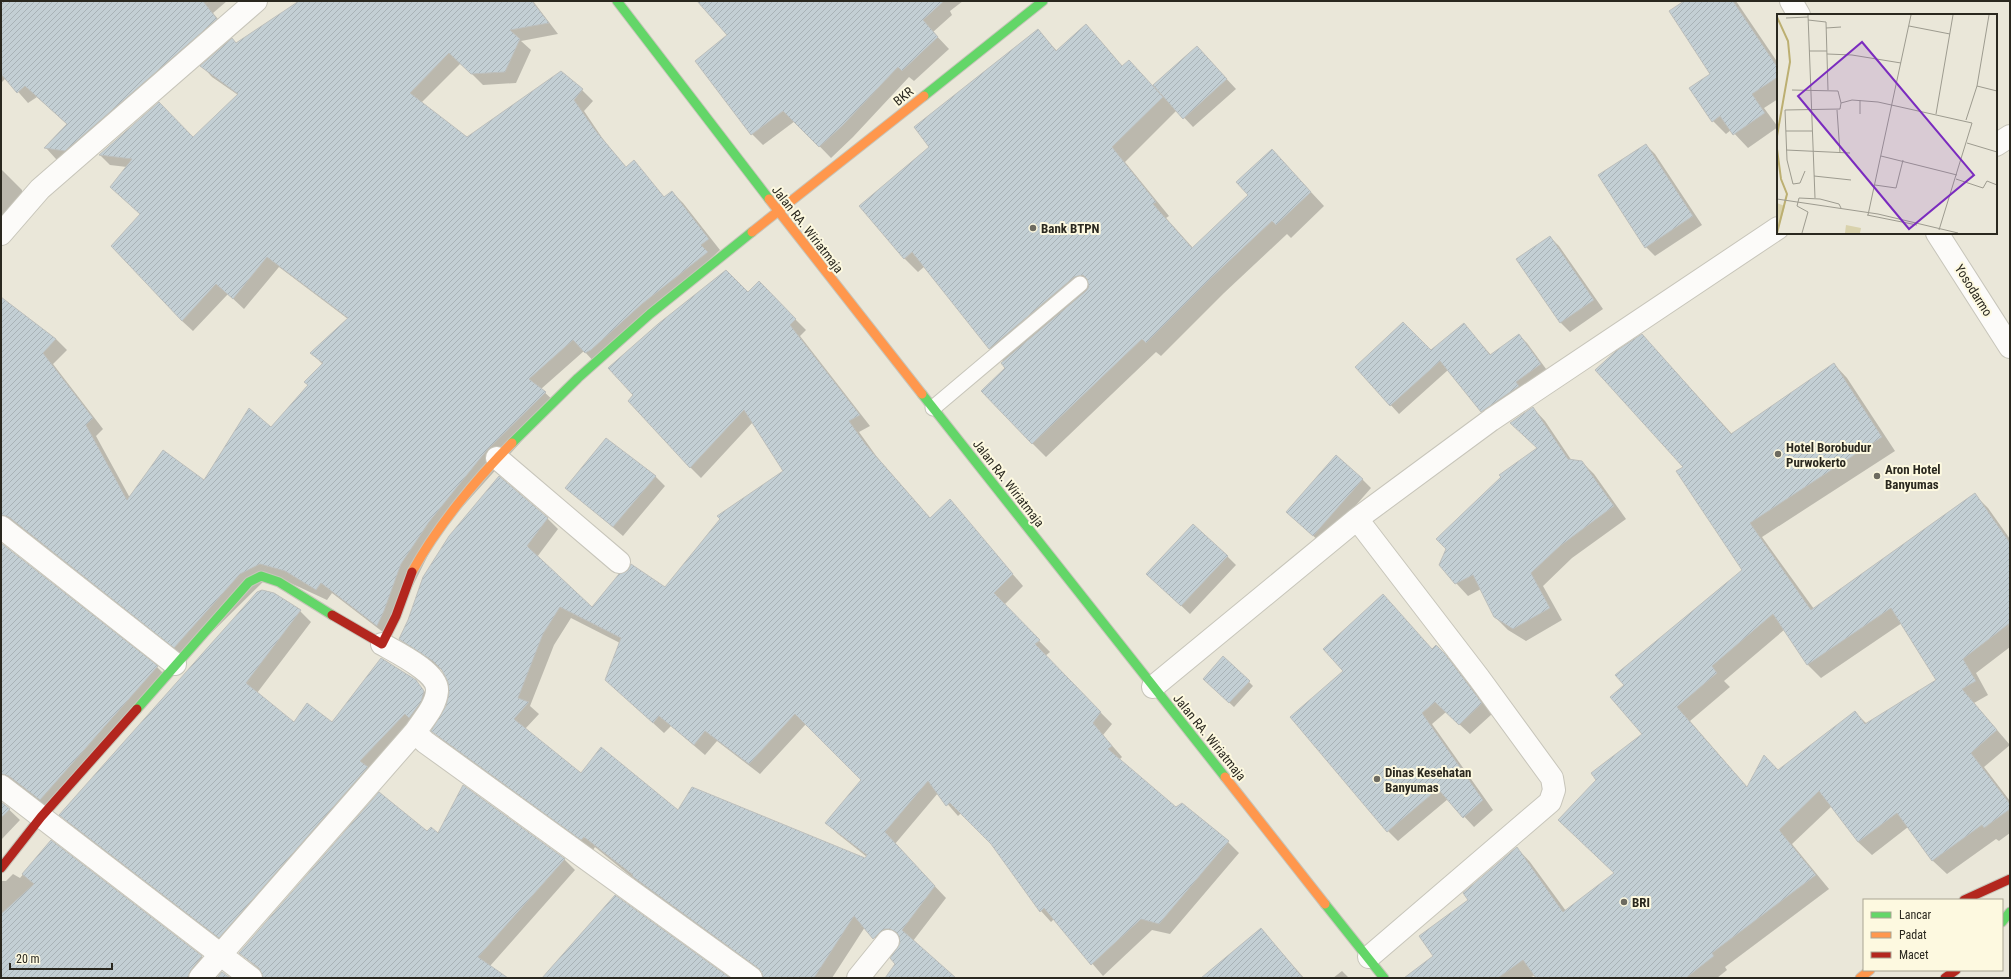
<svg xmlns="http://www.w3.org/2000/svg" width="2011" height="979" font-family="'Roboto Condensed',sans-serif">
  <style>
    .shadow { fill: #0003; fill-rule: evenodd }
    .building { fill: url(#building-hatch); stroke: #bdbfbc; fill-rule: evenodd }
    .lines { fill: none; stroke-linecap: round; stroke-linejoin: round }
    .lane-casing { stroke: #c7c5ba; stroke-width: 17 }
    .street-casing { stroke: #c7c5ba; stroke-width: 24 }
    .fast-casing { stroke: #c7c5ba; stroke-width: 11 }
    .slow-casing { stroke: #c7c5ba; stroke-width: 11 }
    .jam-casing { stroke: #c7c5ba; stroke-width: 11 }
    .lane { stroke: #fcfbf9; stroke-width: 15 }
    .street { stroke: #fcfbf9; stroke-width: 22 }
    .fast { stroke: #63d668; stroke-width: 9 }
    .slow { stroke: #ff974d; stroke-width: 9 }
    .jam { stroke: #b3261e; stroke-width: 9 }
    .poi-dot { fill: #6d6b60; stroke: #fdf9e0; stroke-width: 1.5 }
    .labels { text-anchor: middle; stroke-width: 4; stroke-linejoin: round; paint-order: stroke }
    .street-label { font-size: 13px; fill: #2a281f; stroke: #fdf9e0 }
    .poi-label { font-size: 13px; font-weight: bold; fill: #2a281f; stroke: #fdf9e0; text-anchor: start }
    .inset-river { fill: none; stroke: #bcaf71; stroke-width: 2 }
    .inset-road { fill: none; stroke: #9d9b8f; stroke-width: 1 }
    .view { fill: #7b2cbf; fill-opacity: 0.15; stroke: #7b2cbf; stroke-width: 2 }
    .inset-edge { fill: none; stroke: #2a281f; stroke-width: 2 }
  </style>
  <defs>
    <pattern id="building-hatch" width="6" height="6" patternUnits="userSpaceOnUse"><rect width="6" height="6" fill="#c3cfd4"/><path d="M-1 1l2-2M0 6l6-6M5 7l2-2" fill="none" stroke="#a8b2b6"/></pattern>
  </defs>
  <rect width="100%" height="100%" fill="#eae7d9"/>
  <path class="shadow" d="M1,1H227L213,13L227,30L76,161L56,159L46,148L68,125L37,97L28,103L6,78L1,83Z
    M295,1H533L558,34L521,41L531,50L516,83L483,85L461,63L421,103L467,139L582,90L593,101L584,111L605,142L627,168L634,162L665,198L672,192L683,203L720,250L596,364L584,351L541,389L556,403L439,533L388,636L332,593L327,600L271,574L186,658L21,528L14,525L1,532V299L56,339L67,350L53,364L103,429L96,436L130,498L205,481L271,429L309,385L323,365L312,353L348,319L279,267L244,309L228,294L193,331L182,321L141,215L127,167L110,165L100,155L193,138L238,95L212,77L202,66L297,4Z
    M698,1H963L950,11L952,15L933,32L949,49L914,81L909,77L853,137L831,158L795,121L763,145L752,134L728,36Z
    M1685,1H1736L1778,63V99L1764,108L1778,127L1748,148L1731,130L1726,134L1713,121L1712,74Z
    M1038,30L1057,51L1099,39L1123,67L1153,87L1197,47L1236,89L1193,127L1177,110L1125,162L1169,216L1166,218L1193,248L1285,164L1324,206L1291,238L1287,234L1224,293L1161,356L1156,352L1046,457L1032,443L1004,362L990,348L925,266L918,272L904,258L931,147Z
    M1646,145L1655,154L1702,225L1655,256L1646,247Z
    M1,169L22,190V200L1,222Z
    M1550,237L1559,246L1603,309L1570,332L1561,323L1517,260Z
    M759,283L806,330L800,336L870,426L859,432L877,457L931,519L950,501L1023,586L1004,605L1050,652L1045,656L1112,724L1103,735L1122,757L1119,760L1176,809L1228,842L1239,853L1170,934L1152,930L1103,976L1054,919L1051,922L1041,911L992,843L961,813L958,816L938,793L895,844L946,898L913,941L955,978H886L897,964L901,939L894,940L885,949L865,927L832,978H764L763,973L644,887L595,847L593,850L445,743L433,731L449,701V681L443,671L411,650L400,639L547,518L558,529L537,557L592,609L665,589L785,472L753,422L701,478L690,467L748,293ZM571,618L620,643L606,680L664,733L671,726L705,755L717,741L760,774L806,724L863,780L827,823L838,834L867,857L866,859L678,812L581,774L525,729L539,714L530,706L554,645Z
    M1464,324L1491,355L1519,335L1527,343L1549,373L1490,420L1448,370L1399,414L1356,367L1431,351Z
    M1655,349L1732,434L1834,364L1847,378L1895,451L1762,537L1814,609L1974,494L1988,508L2010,539V647L1976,673L1988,695L1974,703L2010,745L1984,767L2010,801V833L1999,841L1996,839L1947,874L1933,861L1908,827L1872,855L1858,842L1832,806L1792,844L1829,889L1725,967L1727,970L1717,978H1538L1535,975L1530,978H1436L1435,956L1470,901L1517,848L1530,862L1566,911L1615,873L1644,734L1743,570L1684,467ZM1902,623L1937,680L1867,724L1855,712L1778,771L1748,788L1690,721L1730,687L1724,681L1784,630L1808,665L1821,678Z
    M1533,408L1545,421L1572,461L1582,462L1594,474L1626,519L1572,558L1543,586L1562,620L1526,641L1508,630L1495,617L1481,589L1468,596L1456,583L1538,448Z
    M606,439L656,477L665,486L623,536L567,488Z
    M1362,479L1371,488L1322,544L1297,521Z
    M1,544L157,667L168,678L51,810L15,784L1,791Z
    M1227,556L1236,565L1190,614L1157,583Z
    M300,611L311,622L257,693L294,723H332L408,675L434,701L230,948L71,826L61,815Z
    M1433,650L1447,656L1455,666L1492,714L1470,734L1446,712L1432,724L1493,810L1474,827L1448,799L1398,841L1388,831Z
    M1249,682L1253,686L1234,707L1208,683Z
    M1,802L20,820L1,840Z
    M428,832L564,859L575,870L490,966L506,978H264V974L240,953Z
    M51,841L202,957L212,968L205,978H1V881H6L13,874L20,878Z
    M1261,929L1304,978H1203Z
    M1342,971L1349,978H1333Z"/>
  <path class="building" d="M1,1H203L217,19L65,151L44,148L67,124L25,86L17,93L1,74Z
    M299,1H532L549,23L510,30L520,39L505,72L471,74L449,53L410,93L467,137L561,71L583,89L574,100L595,130L626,167L634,160L664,197L672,191L709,239L701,245L708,252L642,304L591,350L585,353L573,340L529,379L546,392L487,450L429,522L401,564L384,611L377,626L321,583L316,590L285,571L260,564L240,574L174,648L9,517L1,515V297L56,339L43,353L93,418L86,425L127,500L163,450L204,480L249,408L271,427L308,385L304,382L323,363L310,353L348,318L267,257L233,299L216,284L182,321L111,246L140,214L110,187L132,159L99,155L159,102L193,137L238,94L200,66L232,38L236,43Z
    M697,1H944L923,20L938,37L902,71L898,67L842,126L819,147L783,111L751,135L695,61L727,35Z
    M1684,1H1733L1778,68V77L1752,94L1765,113L1733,135L1720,116L1712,122L1689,88L1710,74L1669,11Z
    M1086,24L1122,66L1129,60L1163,97L1112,147L1156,202L1153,204L1192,248L1248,195L1236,182L1272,149L1311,192L1276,225L1272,221L1210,279L1146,343L1142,339L1032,444L981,391L1005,368L1001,363L1086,291L1089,287L1087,279L1083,275L1074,277L989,349L912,252L904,259L859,206L929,147L914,127L1038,29L1056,51Z
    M1197,46L1227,79L1183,119L1153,85Z
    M1646,144L1693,216L1645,248L1598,175Z
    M1550,236L1594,300L1560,323L1516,259Z
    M726,270L748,292L759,281L796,319L790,325L860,415L849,421L866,445L930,518L950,499L1013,574L994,593L1040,640L1035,644L1101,712L1093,723L1112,746L1108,749L1176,807L1182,803L1229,841L1159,924L1141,919L1091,965L1044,908L1040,912L991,844L950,803L946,806L928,781L885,832L935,886L902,930L956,978H885L895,964L890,958L900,943L899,936L896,932L890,929H884L873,939L854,916L814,978H763L762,973L758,968L632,876L633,875L584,837L581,840L431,731L446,706L449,693L448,682L442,670L433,661L399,639L408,620L423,577L449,536L499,476L548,518L527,546L592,607L619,574L628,570L631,564L665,587L720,519L717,516L783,471L744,410L690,468L628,401L633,395L608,368L658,324ZM560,607L621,638L605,680L653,723L659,716L694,745L705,731L749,764L795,714L861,780L825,823L867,855L865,858L692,787L678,810L601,747L581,773L514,719L529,702L518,698L543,634Z
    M1403,322L1431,350L1464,323L1490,355L1519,334L1541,364L1516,382L1519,386L1481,412L1440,361L1390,406L1355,367Z
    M1642,334L1731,434L1834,363L1882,437L1750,523L1811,610L1975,493L2010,543V623L1963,659L1976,681L1962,689L1997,730L1971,753L2010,804V809L1984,828L1982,825L1932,861L1897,813L1858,842L1819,791L1779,830L1816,875L1712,953L1714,956L1686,978H1536L1523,960L1498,978H1404L1433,956L1419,936L1468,900L1463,893L1517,847L1563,912L1614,873L1558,820L1596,780L1591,773L1642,734L1610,697L1624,685L1615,675L1742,570L1676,471L1683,467L1595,370L1616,351ZM1891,608L1936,680L1865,724L1855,711L1778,770L1764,755L1747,787L1677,707L1717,673L1712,666L1773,614L1807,665Z
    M1533,407L1568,459L1582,461L1614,506L1560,546L1531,573L1550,608L1513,629L1494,617L1473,575L1455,584L1439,565L1446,549L1436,539L1501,477L1499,475L1537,448L1510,423Z
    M606,438L656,476L613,527L565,488Z
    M1336,455L1363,479L1313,536L1286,512Z
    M1193,524L1228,556L1181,606L1146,574Z
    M1,543L158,666L40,800L9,776L1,774Z
    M262,590L274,593L301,610L246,683L294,722L307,703L332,722L381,658L416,680L424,691L421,702L409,718L405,714L360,761L368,767L219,938L59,815L257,592Z
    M1383,594L1432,649L1436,645L1445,654L1482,703L1459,725L1435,702L1422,713L1483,800L1463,818L1438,789L1387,832L1290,717L1343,671L1323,649Z
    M1223,656L1250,681L1229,703L1203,679Z
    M463,785L565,859L478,957L508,978H263L259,968L239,953L379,792L427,831L431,827L438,833Z
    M1,802L10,809L1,818Z
    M51,840L202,956L191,970L188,978H1V914L34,884L22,874Z
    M615,895L730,978H542Z
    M1261,928L1303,978H1201Z
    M222,972L230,978H217Z"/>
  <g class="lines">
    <defs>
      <path id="lane" d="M933,408L1080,284"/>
      <path id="street" d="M1791,1L1799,15
        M1996,145L2010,136
        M1937,233L2010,347
        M1,234L40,189L256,1
        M497,458L619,562
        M1357,519L1479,678L1552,778L1554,790L1550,802L1369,957
        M1,527L175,664
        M1153,687L1357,519L1491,420L1778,228
        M415,732L425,742L751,978
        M1,786L251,978
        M200,978L415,732C423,720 436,706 437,691C439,673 396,652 382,644
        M858,978L888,941"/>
      <path id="fast" d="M617,1L769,199
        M924,96L1043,1
        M922,394L1225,777
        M512,443L578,378L650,314L752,232
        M137,709L249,582L261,576L279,582L332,615
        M1325,904L1384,978
        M2002,922L2010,912"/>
      <path id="slow" d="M769,199L922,394
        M752,232L924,96
        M412,572C436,528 476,479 512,443
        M1225,777L1325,904
        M1860,978L1870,970"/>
      <path id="jam" d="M332,615L382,644L396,616L412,572
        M1,868L41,817L137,709
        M1964,900L2010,879
        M1945,978L1956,970"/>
    </defs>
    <use href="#lane" class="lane-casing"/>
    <use href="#street" class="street-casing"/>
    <use href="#fast" class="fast-casing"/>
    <use href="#slow" class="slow-casing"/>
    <use href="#jam" class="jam-casing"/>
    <use href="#lane" class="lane"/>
    <use href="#street" class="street"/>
    <use href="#fast" class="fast"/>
    <use href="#slow" class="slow"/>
    <use href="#jam" class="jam"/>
  </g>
  <g class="poi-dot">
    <circle cx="1033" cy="228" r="4"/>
    <circle cx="1778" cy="454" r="4"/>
    <circle cx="1877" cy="476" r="4"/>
    <circle cx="1377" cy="779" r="4"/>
    <circle cx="1624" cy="902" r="4"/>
  </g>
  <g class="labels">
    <g class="street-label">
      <text transform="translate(903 96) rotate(-39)" y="5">BKR</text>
      <text transform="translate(808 229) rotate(52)" y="5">Jalan RA. Wiriatmaja</text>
      <text transform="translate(1974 290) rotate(58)" y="5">Yosodarmo</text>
      <text transform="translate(1009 483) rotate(52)" y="5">Jalan RA. Wiriatmaja</text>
      <text transform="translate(1210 737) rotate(51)" y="5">Jalan RA. Wiriatmaja</text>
    </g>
    <g class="poi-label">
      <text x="1041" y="233">Bank BTPN</text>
      <text x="1786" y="452">Hotel Borobudur<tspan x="1786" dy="15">Purwokerto</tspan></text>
      <text x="1885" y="474">Aron Hotel<tspan x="1885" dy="15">Banyumas</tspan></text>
      <text x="1385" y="777">Dinas Kesehatan<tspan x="1385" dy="15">Banyumas</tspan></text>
      <text x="1632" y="907">BRI</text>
    </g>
  </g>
  <g transform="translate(1777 14)">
    <rect width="220" height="220" fill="#eae7d9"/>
    <path d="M69,211L84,214L83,219H68Z" fill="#d9d2ac"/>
    <path d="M0,189L8,192L0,219Z" fill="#d9d2ac"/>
    <path class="inset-river" d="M0,3L11,27L13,48L0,122M0,135L4,165L10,180L0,219"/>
    <path class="inset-road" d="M31,1L38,184M9,4L31,3M31,6L49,8L51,76M132,12L173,20M49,14L64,13M32,37H50M50,40L75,41L124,49M200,72L220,77M15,76L61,77L64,89L75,86L101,88L195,109L162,216M60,96L63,139M83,100V86M159,100L176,1M189,106L200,72L212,1M9,117H35M190,129L220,138M9,136L73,139M104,142L180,161M28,157L23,169L16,170L10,146L8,96L63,95L64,89M37,162L74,166M179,165L206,174L210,167L220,171M98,171L119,174L126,146M0,185L101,200L181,219M90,201L140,211M91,201L134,1M25,219L31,198L20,192L22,184L43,185L62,190L64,194"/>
    <path class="view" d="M85,28L197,161L132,215L21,82Z"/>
    <rect width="220" height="220" class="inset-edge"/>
  </g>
  <rect width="2011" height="979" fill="none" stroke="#2a281f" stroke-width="4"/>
  <rect x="1863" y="899" width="140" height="72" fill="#fdf9e0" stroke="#a9a593"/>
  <rect x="1871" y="912" width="20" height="6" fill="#63d668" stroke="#a9a593"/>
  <text x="1899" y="919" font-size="12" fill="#2a281f">Lancar</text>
  <rect x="1871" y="932" width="20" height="6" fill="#ff974d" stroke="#a9a593"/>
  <text x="1899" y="939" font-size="12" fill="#2a281f">Padat</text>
  <rect x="1871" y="952" width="20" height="6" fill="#b3261e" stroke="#a9a593"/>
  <text x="1899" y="959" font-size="12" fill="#2a281f">Macet</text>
  <path d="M10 963v6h102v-6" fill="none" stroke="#2a281f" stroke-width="2"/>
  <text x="16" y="963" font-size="12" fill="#2a281f" stroke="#fdf9e0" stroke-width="3" paint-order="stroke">20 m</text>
</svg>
